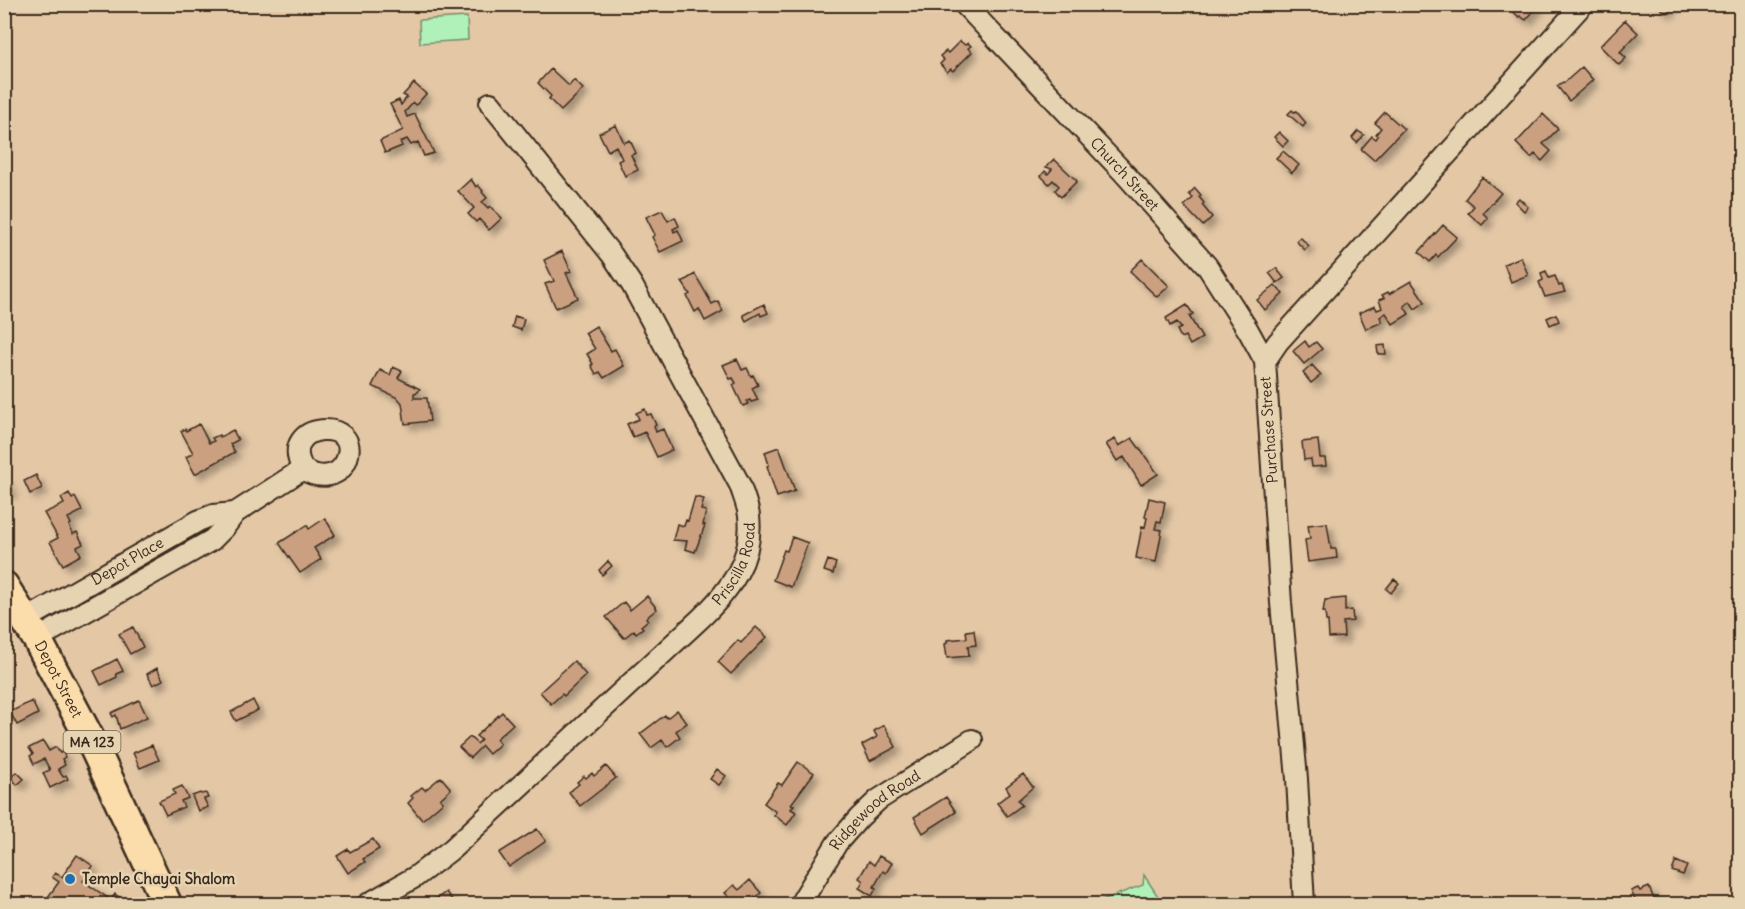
<svg xmlns="http://www.w3.org/2000/svg" width="1745" height="909" font-family="Delius,sans-serif">
  <style>
    .green { fill: #b0f1b9; stroke: #768e6c; stroke-width: 1.5 }
    .building { fill: #caa081; stroke: #3b2a1e; stroke-width: 1.5; filter: url(#shadow) }
    .lines { fill: none; stroke-linecap: round; stroke-linejoin: round }
    .minor-casing { stroke: #3b2a1e; stroke-width: 24 }
    .highway-casing { stroke: #3b2a1e; stroke-width: 33 }
    .minor { stroke: #e6d3b1; stroke-width: 20 }
    .highway { stroke: #faddab; stroke-width: 28 }
    .poi-dot { fill: #1f6fb2; stroke: #e6d3b1; stroke-width: 2 }
    .labels { text-anchor: middle; stroke-width: 5; stroke-linejoin: round; paint-order: stroke }
    .shield { fill: #e6d3b1; stroke: #6e5d4a; stroke-width: 1.5 }
    .shield-label { font-size: 14px; font-weight: bold; fill: #3b2a1e }
    .street-label { font-size: 15px; fill: #3b2a1e; stroke: #e6d3b1 }
    .poi-label { font-size: 15px; font-weight: bold; fill: #3b2a1e; stroke: #e6d3b1; text-anchor: start }
  </style>
  <defs>
    <filter id="shadow"><feDropShadow dx="5.5" dy="5.5" stdDeviation="3" flood-color="#0004"/></filter>
  </defs>
  <rect width="100%" height="100%" fill="#e4c8a6"/>
  <filter id="ink" filterUnits="userSpaceOnUse"><feTurbulence type="fractalNoise" baseFrequency=".0167" numOctaves="2"/><feDisplacementMap in="SourceGraphic" scale="12" xChannelSelector="R" yChannelSelector="G"/><feConvolveMatrix kernelMatrix="1 2 1 2 8 2 1 2 1" color-interpolation-filters="sRGB"/></filter>
  <g filter="url(#ink)">
    <path class="green" d="M467,17L468,40L420,43L419,20Z
      M1144,875L1163,904H1091L1143,885Z"/>
    <path class="building" d="M1509,4H1537L1538,6L1526,20L1520,16L1519,17L1509,8L1511,6Z
      M1656,4H1671L1673,6L1666,13Z
      M1625,20L1638,33L1620,52L1626,58L1619,65L1600,46Z
      M960,41L965,45L968,43L971,46L968,48L972,52L953,71L951,69L947,72L940,64L944,60L940,56L946,51L948,53Z
      M1582,67L1593,80L1569,101L1557,86L1563,82L1564,83Z
      M551,69L569,86L574,80L583,89L561,111L549,99L551,96L538,83Z
      M414,83L426,94L416,105L413,103L405,112L407,117L415,114L434,153L424,156L418,142L411,145L407,139L400,142L402,146L385,153L380,141L403,130L390,104L399,100L401,105L407,97L403,95Z
      M1292,110L1294,112L1296,111L1306,123L1303,127L1288,114Z
      M1385,112L1404,129L1374,160L1361,149L1372,136L1376,139L1378,136L1376,134L1381,128L1375,123Z
      M1543,114L1558,129L1543,144L1551,151L1542,161L1535,154L1531,158L1516,143Z
      M616,125L624,143L630,140L636,153L631,155L638,170L625,176L618,161L622,159L616,146L608,151L599,133Z
      M1358,131L1364,135L1357,143L1352,138Z
      M1279,132L1288,141L1283,146L1274,137Z
      M1283,151L1299,165L1292,173L1276,158Z
      M1054,159L1077,181L1061,197L1055,190L1059,186L1053,180L1049,184L1041,176L1045,171L1048,174L1052,169L1046,167Z
      M1482,177L1501,193L1483,213L1488,218L1482,225L1468,213L1474,206L1465,199Z
      M471,179L476,187L478,185L483,191L482,192L487,198L482,202L488,208L490,206L502,218L489,230L479,219L476,222L468,214L474,208L458,191Z
      M1195,188L1201,195L1199,197L1204,203L1202,205L1212,217L1203,226L1184,206L1193,198L1189,194Z
      M1519,198L1528,207L1524,211L1515,202Z
      M662,210L668,221L675,217L679,226L673,229L674,232L678,230L683,241L660,252L652,237L655,235L646,217Z
      M1443,225L1457,237L1438,257L1436,255L1430,262L1419,252Z
      M1300,237L1309,246L1305,250L1296,241Z
      M562,251L571,271L566,273L578,298L556,308L545,284L554,281L544,260Z
      M1521,257L1528,275L1511,282L1504,264Z
      M1142,259L1169,286L1157,297L1130,271Z
      M1276,268L1284,278L1277,283L1269,273Z
      M1546,271L1549,278L1555,276L1559,286L1562,285L1565,292L1545,297L1539,282L1543,280L1541,273Z
      M695,274L712,304L718,301L723,311L705,321L699,309L695,312L687,296L690,294L682,282Z
      M1411,281L1425,302L1415,309L1410,301L1404,306L1409,314L1393,324L1386,313L1380,317L1382,322L1366,329L1359,313L1375,306L1377,310L1382,308L1379,300L1384,298L1382,295L1388,292L1389,294Z
      M1275,285L1283,294L1265,310L1257,300Z
      M764,304L768,313L761,316L760,313L746,321L743,315Z
      M1187,305L1193,314L1189,316L1202,338L1190,345L1185,336L1181,338L1177,330L1181,328L1177,322L1170,326L1166,318Z
      M1556,314L1559,321L1550,325L1547,318Z
      M515,316L524,319L521,330L512,327Z
      M596,326L611,351L615,349L624,366L604,378L600,372L596,374L591,365L593,364L587,354L595,349L585,333Z
      M1305,341L1309,347L1316,342L1322,349L1304,364L1293,351Z
      M1385,345L1386,354H1378L1377,346Z
      M737,359L742,370L747,368L751,376L753,375L758,385L752,388L758,400L751,402L750,400L747,401L748,404L743,406L733,385L736,383L733,378L730,379L723,365Z
      M1312,365L1321,375L1311,383L1303,373Z
      M393,367L402,371L398,378L420,389L418,392L414,393V398H427L430,421L405,424L402,403L398,398L372,386L380,370L390,375Z
      M645,409L647,415L651,414L656,425L654,426L656,432L663,429L672,450L657,457L645,432L633,437L627,424L639,419L636,413Z
      M199,424L209,443L214,441L212,438L219,435L220,437L233,430L238,440L230,444L235,452L195,474L186,457L193,453L181,431L185,429L186,431Z
      M1132,438L1158,474L1141,485L1124,457L1117,461L1106,444L1115,439L1119,446Z
      M1318,440L1320,458H1325L1326,466L1312,467L1311,459L1304,460L1302,442Z
      M779,447L795,491L777,497L767,466L769,465L765,452Z
      M36,475L42,488L30,494L24,481Z
      M4,477L12,490L4,494Z
      M69,493L72,499L75,497L82,511L68,518L71,524L69,525L73,534L77,532L83,544L77,547L81,555L63,565L50,542L58,538L44,513L64,504L61,498Z
      M695,497L704,499L701,510L706,511L703,525H705L695,552L685,549L687,541L673,540L677,524L684,526L686,520L688,521Z
      M1149,498L1165,502L1161,522L1157,521L1155,529L1162,530L1156,562L1136,558L1142,526L1145,527L1147,518L1145,517Z
      M325,518L335,535L314,548L321,559L300,573L279,543L307,525L309,529Z
      M1327,523L1331,549H1336L1337,558L1308,562L1305,540L1310,539L1308,525Z
      M792,537L808,543L791,587L773,580L784,550L787,551Z
      M828,560L836,563L833,574L824,571Z
      M608,561L612,566L602,575L599,570Z
      M1394,579L1399,583L1391,593L1386,589Z
      M647,596L657,609L646,618L648,620L641,626L643,628L636,633L634,630L624,638L606,617L624,602L630,610Z
      M1345,598V611L1352,610L1353,621L1343,622L1344,637L1329,638L1328,621H1326L1325,612H1323L1325,600Z
      M133,627L143,647L130,654L119,634Z
      M756,627L767,637L731,674L718,662L738,640L741,643Z
      M974,630L976,645L968,646L969,656L947,658L945,644L947,643V640L967,638L966,631Z
      M117,659L123,671L116,674L117,677L101,685L94,671Z
      M574,661L586,675L564,696L562,694L551,704L540,692Z
      M157,668L163,680L153,685L147,674Z
      M139,700L147,717L120,729L116,715L113,717L111,713Z
      M253,700L258,710L236,721L231,712Z
      M32,701L38,714L17,725L10,712Z
      M677,710L687,723L676,731L680,737L667,747L662,740L651,748L640,734L665,715L667,718Z
      M502,712L513,724L496,739L500,744L489,754L482,746L470,758L459,747L470,737L477,744L481,740L476,736Z
      M884,725L896,747L870,761L862,745L877,737L874,731Z
      M43,741L49,751L56,747L60,753L63,752L65,757L62,759L65,765L58,769L63,777L66,775L68,779L50,788L43,773L50,770L44,759L34,764L30,756L33,754L29,748Z
      M152,745L159,760L140,768L133,753Z
      M798,762L814,773L791,804L794,805L791,809L796,812L787,825L774,815L776,812L764,803L778,783L782,785Z
      M606,766L616,778L580,806L569,792L579,784L577,782L584,776L586,778L592,773L594,776Z
      M717,769L726,776L719,785L710,779Z
      M17,772L24,779L17,785L11,777Z
      M1023,774L1033,787L1018,800L1022,805L1007,816L997,803L1010,793L1006,787Z
      M441,777L451,789L440,799L443,802L422,820L408,803L413,798L411,796L422,787L425,790Z
      M182,786L188,798L181,801L184,807L166,815L159,801L175,794L173,790Z
      M200,793L201,794L206,793L208,798L204,799L208,807L198,811L192,796Z
      M946,797L956,812L923,833L914,817Z
      M537,829L546,841L509,867L499,853Z
      M373,839L379,849L363,859L365,862L348,873L337,856L348,849L350,852Z
      M77,855L93,866L83,881L111,900L115,894L119,897L114,904H79L72,899L68,904H50L45,901L59,882L52,877L55,873L62,877Z
      M879,856L892,863L886,873L883,871L874,887L876,888L872,896L859,888L863,881L859,878L869,861L874,865Z
      M1676,861L1687,866L1683,875L1672,871Z
      M750,880L761,893L748,904H736L725,893L734,885L739,890Z
      M1649,887L1656,904H1637L1631,891L1638,888L1640,891Z
      M446,892L455,904H429Z"/>
    <g class="lines">
      <defs>
        <g id="minor">
          <path id="s1" d="M964,4L1124,173L1207,266L1248,330L1265,361"/>
          <path id="s2" d="M25,620L198,521L213,515L235,513"/>
          <path d="M37,639L212,540L224,528L235,513L303,469C317,479 338,479 346,461C365,416 276,421 303,469"/>
          <path id="s3" d="M368,904L415,877L452,849L700,619C729,591 754,560 749,516C748,506 743,495 740,485L632,285L612,255L490,103"/>
          <path id="s4" d="M800,904L837,843L859,818L878,800L972,740"/>
          <path d="M1304,904L1297,779L1281,603L1265,361L1278,342L1583,4"/>
        </g>
        <g id="highway">
          <path id="s5" d="M4,586L37,639L90,739L167,904"/>
        </g>
      </defs>
      <use href="#minor" class="minor-casing"/>
      <use href="#highway" class="highway-casing"/>
      <use href="#minor" class="minor"/>
      <use href="#highway" class="highway"/>
    </g>
  </g>
  <circle class="poi-dot" cx="70" cy="879" r="6"/>
  <g class="labels">
    <rect class="shield" x="63.5" y="731" width="57" height="22" rx="4.5"/>
    <g class="shield-label">
      <text x="92" y="747">MA 123</text>
    </g>
    <g class="street-label">
      <text dy="5" stroke="none"><textPath href="#s1" startOffset="234">Church Street</textPath></text>
      <text transform="translate(1269 430) rotate(-94)" y="5">Purchase Street</text>
      <text dy="5" stroke="none"><textPath href="#s2" startOffset="118">Depot Place</textPath></text>
      <text dy="5" stroke="none"><textPath href="#s3" startOffset="506">Priscilla Road</textPath></text>
      <text dy="5" stroke="none"><textPath href="#s5" startOffset="108">Depot Street</textPath></text>
      <text dy="5" stroke="none"><textPath href="#s4" startOffset="122">Ridgewood Road</textPath></text>
    </g>
    <g class="poi-label">
      <text x="82" y="884">Temple Chayai Shalom</text>
    </g>
  </g>
  <rect width="1745" height="909" fill="none" stroke="#e6d3b1" stroke-width="24"/>
  <rect x="12" y="12" width="1721" height="885" fill="none" stroke="#3b2a1e" stroke-width="2" filter="url(#ink)"/>
</svg>
